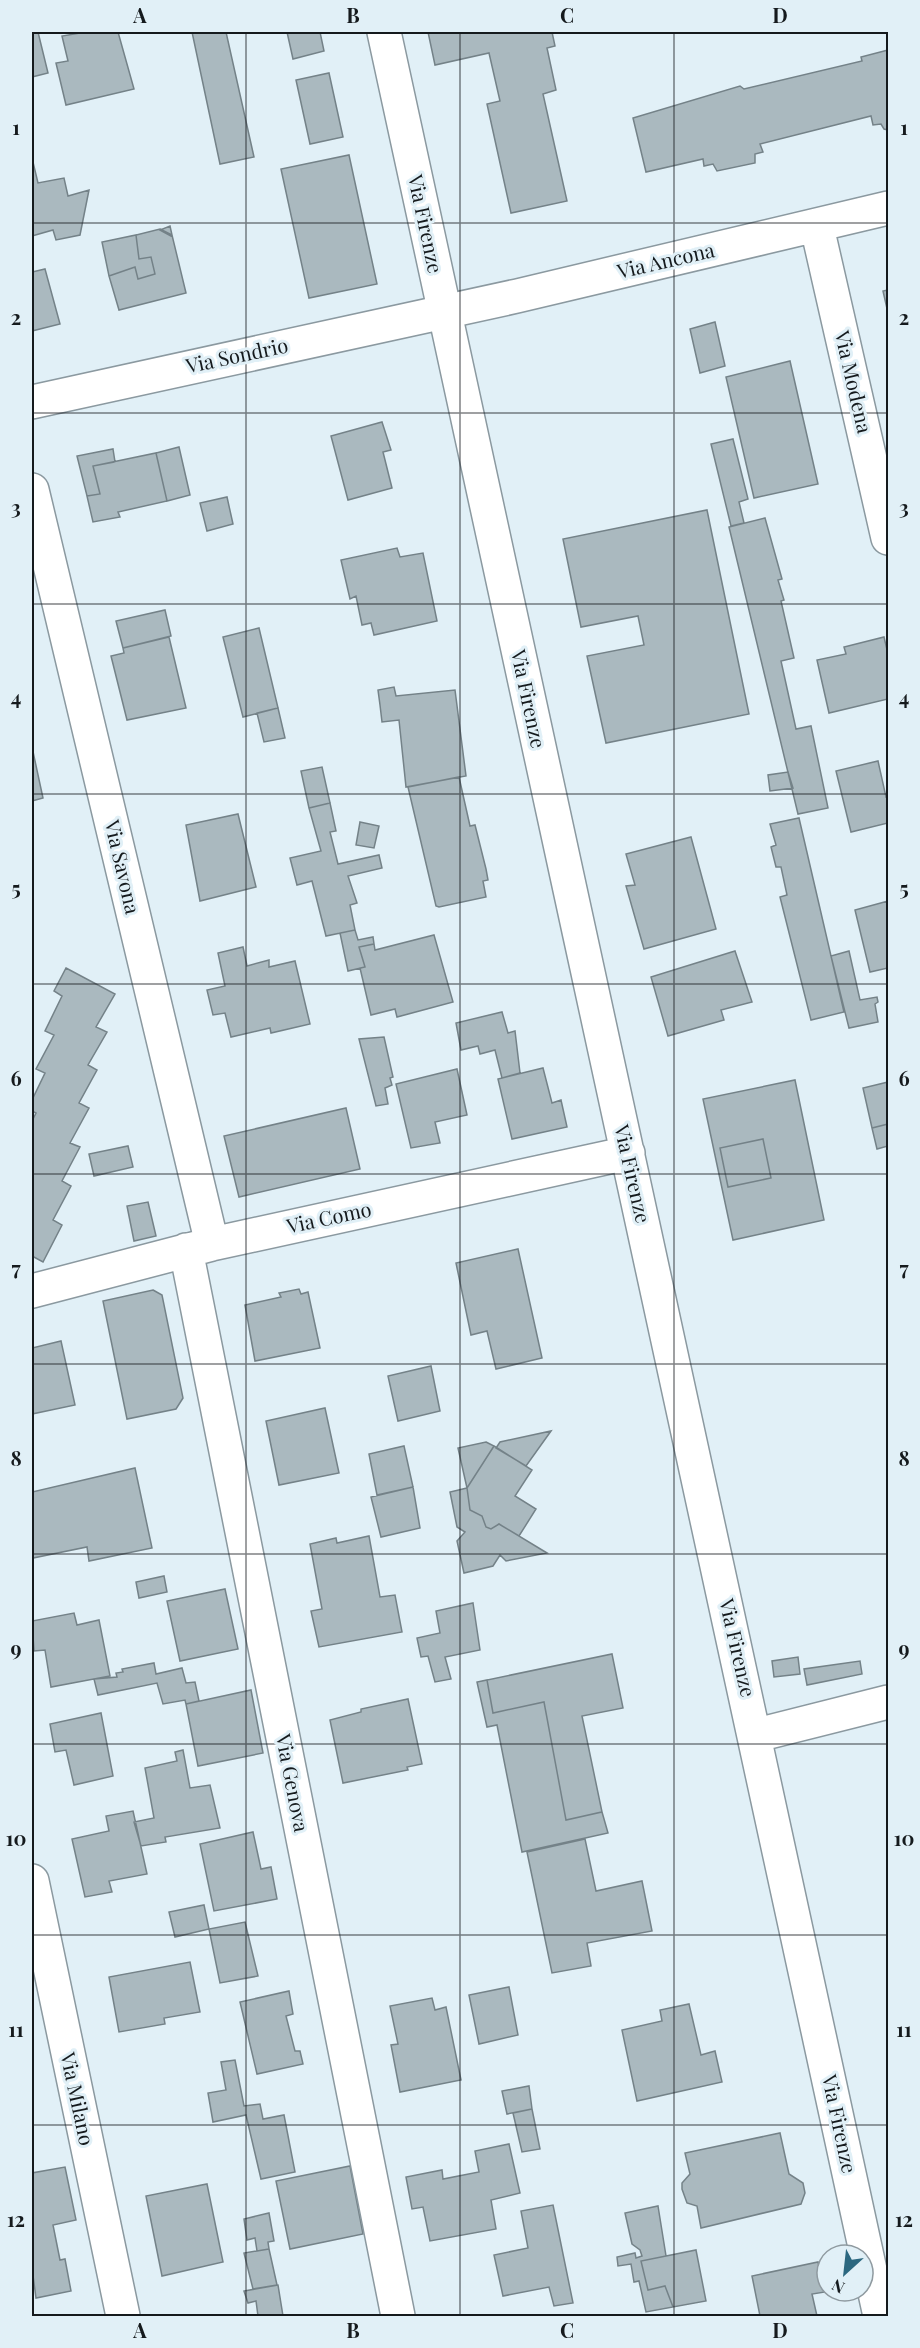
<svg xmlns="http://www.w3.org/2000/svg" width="920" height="2348" font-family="'Playfair Display',serif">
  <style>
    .building { fill: #aab9bf; stroke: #748288; stroke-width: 1.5; fill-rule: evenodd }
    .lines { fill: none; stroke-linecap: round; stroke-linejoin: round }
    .minor-casing { stroke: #8b99a0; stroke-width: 36 }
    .minor { stroke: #fff; stroke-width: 33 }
    .grid { fill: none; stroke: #151a1d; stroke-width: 1.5; stroke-opacity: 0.55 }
    .labels { text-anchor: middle; stroke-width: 6; stroke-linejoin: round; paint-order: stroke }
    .street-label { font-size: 20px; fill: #151a1d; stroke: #e1f0f7 }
    .neatline { fill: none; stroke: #151a1d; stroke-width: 2 }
    .grid-label { font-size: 20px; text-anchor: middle; font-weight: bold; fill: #151a1d }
  </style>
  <rect width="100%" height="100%" fill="#e1f0f7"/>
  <path class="building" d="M32,32H38L48,73L32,77Z
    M86,32H118L134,89L66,105L56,63L68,61L62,36Z
    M192,32H226L254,157L220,164Z
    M287,32H320L324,51L293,59Z
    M428,32H552L555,46L547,48L556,90L543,94L567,201L511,213L487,104L500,101L489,53L435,65Z
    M888,50V130L884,129L881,124L873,125L871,116L760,144L763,152L755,154V163L717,171L713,164L704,166L703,159L646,172L633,118L740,86L744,89L862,61L861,57Z
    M329,73L343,137L310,144L296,80Z
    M349,155L377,284L309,298L281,169Z
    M32,158L38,183L64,178L68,196L89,190L80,235L56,240L53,230L32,236Z
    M170,226L172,235L171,236L160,230Z
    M160,229L172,235L186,293L119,310L109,276L135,267L138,279L155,274L151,257L139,259L136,235Z
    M136,235L139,259L151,257L155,274L138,279L135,267L109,276L102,242Z
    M45,269L60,324L32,331V272Z
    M888,290V313L883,291Z
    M715,322L725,366L700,373L690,329Z
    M790,361L818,484L754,498L726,377Z
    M382,422L391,450L383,452L392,488L348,500L331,436Z
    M733,439L748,499L739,502L744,523L731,526L711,444Z
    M179,447L190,495L167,501L156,453Z
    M113,449L115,462L93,466L100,494L87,496L77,456Z
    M156,453L167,501L118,512L120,517L93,522L87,496L100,494L93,466Z
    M227,497L233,524L207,531L200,503Z
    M707,510L749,714L606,743L587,656L644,645L638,616L581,627L563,539Z
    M765,518L782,579L778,580L784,600L781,601L794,658L781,661L796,729L811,726L828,808L798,814L729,527Z
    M397,548L400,557L423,553L437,621L374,635L371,623L362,625L356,596L350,599L341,560Z
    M165,610L171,636L123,648L116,621Z
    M259,628L278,708L243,717L223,637Z
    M169,637L186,708L127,720L111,656L124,653L123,648Z
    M884,637L888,654V699L829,713L817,660L846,654L844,647Z
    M394,687L396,696L455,690L466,776L406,787L399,720L382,722L380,705L378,690Z
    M278,708L285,738L264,742L257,713Z
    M32,747L43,798L32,801Z
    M878,761L886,797L888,796V823L851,832L836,771Z
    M322,767L330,803L309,808L301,771Z
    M788,772L793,788L770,791L768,775Z
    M459,777L470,826L475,825L486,869L488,880L483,881L486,897L439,907L436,906L408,787Z
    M330,803L336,831L330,832L338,864L379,855L382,868L348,876L357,903L350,905L355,930L326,936L312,881L297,885L290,858L321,851L309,808Z
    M238,814L256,887L200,901L186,825Z
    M799,818L844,1012L811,1020L780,897L787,895L781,867H776L771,847L776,845L770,824Z
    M360,822L379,826L374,848L356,845Z
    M691,837L716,929L644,949L626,886L635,885L626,854Z
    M888,901V968L870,972L855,910Z
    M355,930L358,940L373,937L374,944L359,947L365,967L348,971L340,933Z
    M434,935L453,1002L397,1017L395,1009L371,1015L360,968L365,967L359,947L374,944L375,950Z
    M243,947L247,966L269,960V967L295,961L310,1024L271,1033L270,1028L231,1037L225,1013L213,1015L207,990L225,986L218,953Z
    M735,951L752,1002L721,1010L724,1020L668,1036L651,977Z
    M849,951L860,1000L877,997L878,1002L875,1004L878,1022L849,1028L831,956Z
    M66,968L115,994L96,1027L107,1032L88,1065L97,1070L79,1103L89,1108L70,1143L80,1147L62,1181L71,1186L53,1220L62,1225L43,1262L32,1256V1121L36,1113L32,1111V1100L45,1073L36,1069L54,1035L45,1031L62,996L54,991Z
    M502,1012L508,1033L515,1031L520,1073L502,1078L495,1050L480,1054L478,1046L461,1050L456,1023Z
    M384,1037L393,1077L390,1078L392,1085L385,1088L388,1104L376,1106L359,1039Z
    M543,1068L552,1103L561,1100L567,1127L512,1139L498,1079Z
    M457,1069L467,1115L435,1122L440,1143L411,1148L396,1084Z
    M795,1080L824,1220L733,1240L703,1099ZM763,1139L771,1178L728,1187L720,1148Z
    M888,1082V1124L872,1128L863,1088Z
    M346,1108L360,1169L239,1197L224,1136Z
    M888,1124V1146L877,1149L872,1128Z
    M763,1139L771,1178L728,1187L720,1148Z
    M128,1146L133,1167L94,1176L89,1154Z
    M148,1202L156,1236L134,1241L127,1206Z
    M518,1249L542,1358L496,1369L487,1331L471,1335L456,1263Z
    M299,1289L301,1294L308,1292L320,1348L255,1361L245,1305L281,1297L279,1293Z
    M153,1290L162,1295L183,1398L176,1409L127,1419L103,1301Z
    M61,1341L75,1405L32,1414V1348Z
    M431,1366L440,1411L398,1421L388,1376Z
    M325,1408L339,1473L279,1485L266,1421Z
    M551,1431L526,1466L496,1448L500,1442Z
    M486,1442L494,1446L467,1488L458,1448Z
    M404,1446L413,1487L377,1495L369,1454Z
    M494,1446L532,1470L515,1496L536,1509L519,1536L499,1524L491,1529L486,1527L482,1516L470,1510L467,1488Z
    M135,1468L152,1548L89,1561L87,1547L33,1558L32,1492Z
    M413,1487L420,1528L381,1537L371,1497Z
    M467,1488L470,1510L482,1516L486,1527L491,1529L499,1524L547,1553L506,1561L500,1555L493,1566L464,1573L457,1541L465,1532L457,1527L450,1492Z
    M369,1536L380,1597L395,1595L402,1632L319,1647L311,1611L322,1609L310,1544L336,1538L337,1543Z
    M164,1576L167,1592L139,1598L136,1582Z
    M225,1589L238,1649L180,1661L167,1601Z
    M473,1603L480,1650L445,1657L451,1679L435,1682L428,1656L421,1657L417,1638L440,1633L436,1611Z
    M74,1613L77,1625L99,1620L110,1676L51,1687L45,1650L34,1651L32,1621Z
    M612,1654L623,1708L582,1716L602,1812L566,1820L544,1702L493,1713L487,1680Z
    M798,1657L800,1674L774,1677L772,1661Z
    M860,1661L862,1674L807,1685L804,1669Z
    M154,1663L156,1674L182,1668L186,1683L195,1682L199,1701L186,1704L185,1700L163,1704L157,1683L98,1695L94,1679L117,1677L116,1673L123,1672L122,1669Z
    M487,1680L493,1713L544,1702L566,1820L602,1812L608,1833L522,1852L497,1725L487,1727L477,1682Z
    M251,1690L263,1753L198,1766L186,1704Z
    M408,1699L422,1764L407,1767L408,1770L343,1783L330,1720L361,1712V1709Z
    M101,1713L113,1776L74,1785L66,1750L55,1752L50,1724Z
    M183,1750L190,1788L210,1785L220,1828L165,1837L166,1842L141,1846L134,1822L154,1818L145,1768L177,1761L175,1752Z
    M133,1811L147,1874L109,1881L112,1892L85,1897L72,1839L109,1831L106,1816Z
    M253,1832L261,1869L271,1867L277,1899L214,1911L200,1844Z
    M585,1839L596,1891L642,1881L652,1931L587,1943L591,1966L552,1973L527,1852Z
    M204,1905L209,1929L175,1937L169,1912Z
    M245,1922L258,1976L220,1983L209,1929Z
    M190,1962L200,2012L164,2018L165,2024L119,2032L109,1977Z
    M509,1987L518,2035L479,2044L469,1995Z
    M289,1991L293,2014L286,2016L295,2051H300L303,2064L257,2074L240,2002Z
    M432,1998L435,2010L446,2007L461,2080L400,2092L391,2045L398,2044L390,2006Z
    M689,2004L701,2055L715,2051L722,2082L637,2101L622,2030L662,2021L660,2010Z
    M235,2060L244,2106L260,2104L263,2119L284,2115L295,2172L261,2179L246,2115L213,2122L208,2093L226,2090L221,2062Z
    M529,2086L532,2109L507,2114L502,2091Z
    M532,2109L540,2149L522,2152L513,2113Z
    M780,2133L789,2174L803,2183L805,2193L801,2204L701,2228L697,2206L687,2203L682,2189V2183L690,2174L685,2153Z
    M509,2144L520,2193L491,2200L496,2229L430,2241L423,2207L412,2209L406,2177L442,2170L443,2179L479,2172L475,2151Z
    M350,2166L363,2234L290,2249L276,2181Z
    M65,2167L76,2220L53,2225L60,2260L65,2259L71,2291L36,2298L32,2268V2173Z
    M207,2184L223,2262L162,2276L146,2196Z
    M553,2205L573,2303L554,2306L549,2287L503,2296L494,2255L528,2248L521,2211Z
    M658,2206L666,2256L641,2261L648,2290L665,2286L673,2307L646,2312L639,2281L634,2282L631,2264L618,2266L617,2257L635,2253L636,2258L642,2256L640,2250L632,2244L625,2213Z
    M269,2213L274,2241L268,2242L269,2249L257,2251L255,2238L247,2240L244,2219Z
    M269,2249L277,2285L253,2289L244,2253Z
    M696,2250L706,2301L673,2307L665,2286L648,2290L641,2261Z
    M818,2262L825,2292L812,2294L817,2316H760L752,2276Z
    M278,2285L283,2316H258L256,2301L248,2303L244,2291Z"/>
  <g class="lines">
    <defs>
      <path id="minor" d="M384,32C546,794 719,1554 880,2316
        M817,227L888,538
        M32,402L517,296L888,208
        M32,490L212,1244
        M186,1250L398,2316
        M32,1291L212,1244L628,1153
        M757,1735L888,1702
        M32,1881L123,2316"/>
    </defs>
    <use href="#minor" class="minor-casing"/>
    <use href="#minor" class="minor"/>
  </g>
  <path class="grid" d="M246,32V2316M460,32V2316M674,32V2316M32,223H888M32,413H888M32,604H888M32,794H888M32,984H888M32,1174H888M32,1364H888M32,1554H888M32,1744H888M32,1935H888M32,2125H888"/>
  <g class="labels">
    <g class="street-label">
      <text transform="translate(425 224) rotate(78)" y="7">Via Firenze</text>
      <text transform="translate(666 261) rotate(-13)" y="7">Via Ancona</text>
      <text transform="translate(237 356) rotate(-12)" y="7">Via Sondrio</text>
      <text transform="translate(853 382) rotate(77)" y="7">Via Modena</text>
      <text transform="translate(528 699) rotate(78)" y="7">Via Firenze</text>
      <text transform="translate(122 867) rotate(77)" y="7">Via Savona</text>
      <text transform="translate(632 1174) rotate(77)" y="7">Via Firenze</text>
      <text transform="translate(329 1218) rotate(-12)" y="7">Via Como</text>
      <text transform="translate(737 1648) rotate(77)" y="7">Via Firenze</text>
      <text transform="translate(292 1783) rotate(79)" y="7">Via Genova</text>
      <text transform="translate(77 2099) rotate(78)" y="7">Via Milano</text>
      <text transform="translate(839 2124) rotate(78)" y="7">Via Firenze</text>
    </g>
  </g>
  <rect width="920" height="2348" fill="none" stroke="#e1f0f7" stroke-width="66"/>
  <g transform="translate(845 2273) rotate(207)"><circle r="28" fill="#e1f0f7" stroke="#8f9aa0" stroke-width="1.5"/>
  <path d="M0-4.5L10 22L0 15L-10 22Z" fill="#2c6880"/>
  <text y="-9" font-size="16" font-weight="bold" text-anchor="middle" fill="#151a1d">N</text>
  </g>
  <rect x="33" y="33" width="854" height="2282" class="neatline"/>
  <g class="grid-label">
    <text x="140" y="23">A</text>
    <text x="353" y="23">B</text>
    <text x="567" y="23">C</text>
    <text x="780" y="23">D</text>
    <text x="16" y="135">1</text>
    <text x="904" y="135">1</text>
    <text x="16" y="325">2</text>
    <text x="904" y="325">2</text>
    <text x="16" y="515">3</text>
    <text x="904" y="515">3</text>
    <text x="16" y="705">4</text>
    <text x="904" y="705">4</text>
    <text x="16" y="896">5</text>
    <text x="904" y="896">5</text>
    <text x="16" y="1086">6</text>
    <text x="904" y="1086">6</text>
    <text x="16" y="1276">7</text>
    <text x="904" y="1276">7</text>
    <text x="16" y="1466">8</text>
    <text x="904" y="1466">8</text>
    <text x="16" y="1656">9</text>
    <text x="904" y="1656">9</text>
    <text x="16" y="1846">10</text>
    <text x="904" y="1846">10</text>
    <text x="16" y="2037">11</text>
    <text x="904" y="2037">11</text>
    <text x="16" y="2227">12</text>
    <text x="904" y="2227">12</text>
    <text x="140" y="2338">A</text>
    <text x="353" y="2338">B</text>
    <text x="567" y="2338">C</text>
    <text x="780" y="2338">D</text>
  </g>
</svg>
